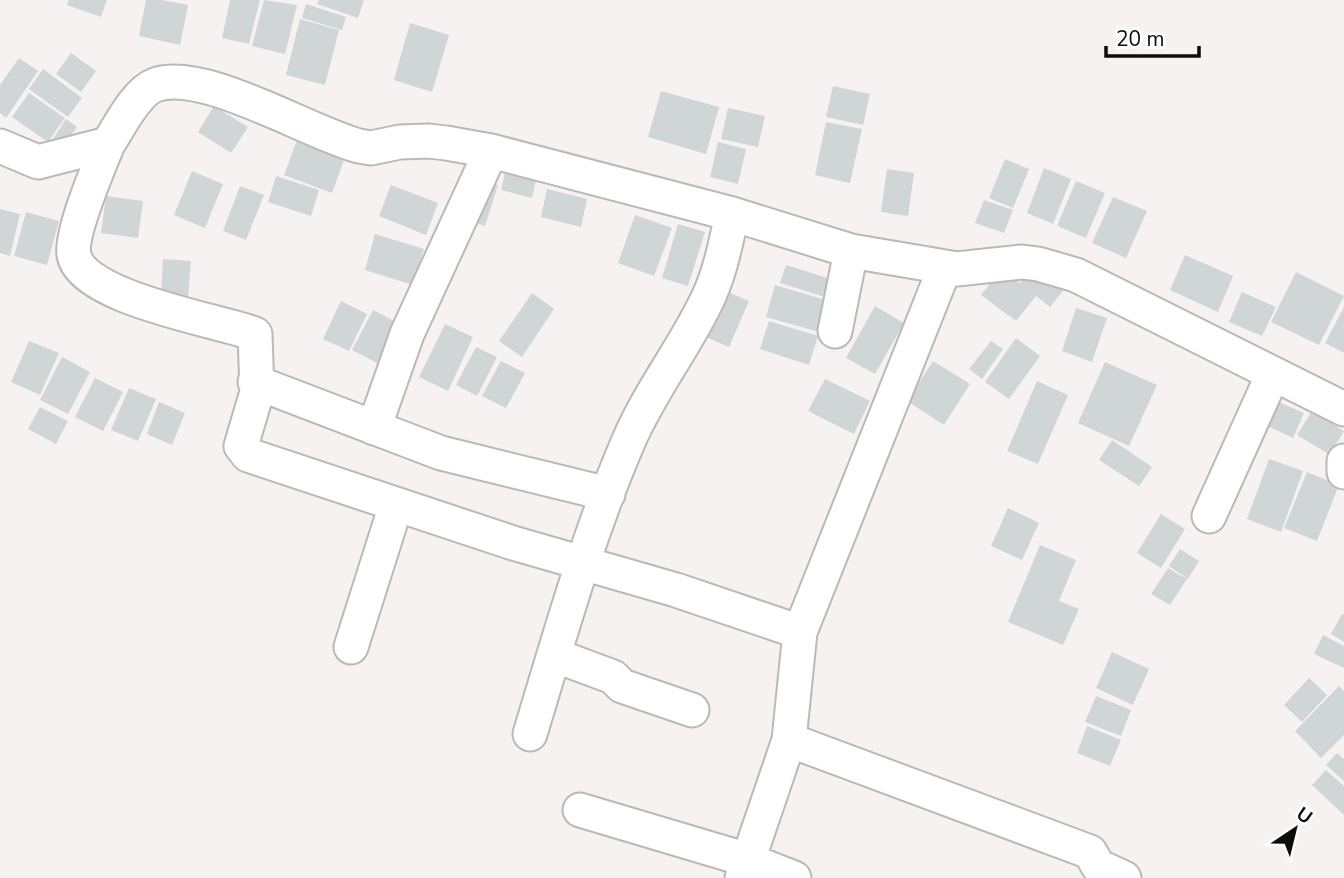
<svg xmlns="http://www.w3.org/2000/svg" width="1344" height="878" font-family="'Nunito Sans',sans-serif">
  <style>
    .building { fill: #d0d5d5 }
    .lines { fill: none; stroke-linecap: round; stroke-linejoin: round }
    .street-casing { stroke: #bcb8b7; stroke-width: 37 }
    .street { stroke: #fff; stroke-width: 33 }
  </style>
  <rect width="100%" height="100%" fill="#f7f2f2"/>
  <path class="building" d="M69,0H107L101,17L67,5Z
    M146,0H162L188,5L180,45L139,36Z
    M230,0H260L249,44L222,38Z
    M264,0L297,5L285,54L252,46Z
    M319,0H364L358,18L317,4Z
    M306,4L346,17L342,30L302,18Z
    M300,19L339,30L325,85L286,75Z
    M410,23L449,35L432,92L394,80Z
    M71,53L96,71L81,92L56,74Z
    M19,58L38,71L6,118L0,113V85Z
    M43,69L82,98L68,117L29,89Z
    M833,86L870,94L863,125L826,117Z
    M661,91L719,107L706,154L648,137Z
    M29,93L65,118L48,142L12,117Z
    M214,106L248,127L231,153L198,132Z
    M728,108L765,116L758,147L721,139Z
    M66,119L77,127L63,146L53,139Z
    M826,122L862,129L850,183L815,175Z
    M297,140L345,157L332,193L284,175Z
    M718,142L746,149L738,184L710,177Z
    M1005,159L1029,169L1013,208L989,198Z
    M506,168L537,176L532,198L501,190Z
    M1044,168L1071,179L1053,224L1027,213Z
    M887,169L914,173L908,216L881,212Z
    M192,171L223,184L205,228L174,215Z
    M276,176L319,190L311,216L268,202Z
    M482,181L498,185L485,226L470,221Z
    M1076,181L1105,193L1086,238L1057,226Z
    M391,185L438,203L426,235L379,216Z
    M240,186L264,195L246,240L223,231Z
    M547,189L587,199L581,227L541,217Z
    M106,196L143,201L138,238L101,233Z
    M1113,197L1147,211L1126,258L1092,243Z
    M984,200L1013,210L1004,233L975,223Z
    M0,209L20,214L10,256L0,253Z
    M26,212L59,221L47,265L14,256Z
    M635,215L672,228L654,276L618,263Z
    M678,224L705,232L688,286L662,278Z
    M375,234L424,249L413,285L365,270Z
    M1185,255L1233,276L1218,312L1170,290Z
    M163,259L191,261L188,298L161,296Z
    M786,265L834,280L828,298L780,283Z
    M1033,267L1063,291L1050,307L1036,296L1016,321L981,295L1002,269L1020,283Z
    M1296,272L1344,296L1319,345L1271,322Z
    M775,285L829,301L819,332L766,317Z
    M719,288L749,301L729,347L699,334Z
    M1242,292L1276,307L1262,336L1229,322Z
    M532,293L554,309L522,357L499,341Z
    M341,301L367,314L349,351L323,339Z
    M875,306L904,323L875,374L846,358Z
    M1344,307V353L1325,343Z
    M1076,308L1107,318L1092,362L1062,351Z
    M373,310L398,323L377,363L352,350Z
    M769,321L818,336L809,365L760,349Z
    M445,324L473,337L448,391L419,377Z
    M1016,338L1040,356L1009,399L985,382Z
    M29,341L59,353L40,395L11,382Z
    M991,341L1003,349L982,379L969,369Z
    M476,347L497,357L477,396L456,385Z
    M62,357L90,372L68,414L40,400Z
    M501,361L525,373L506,408L482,396Z
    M933,361L970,384L944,425L907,401Z
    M1105,362L1157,385L1129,446L1078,423Z
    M95,378L123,392L103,431L75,417Z
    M825,379L870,401L854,434L808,411Z
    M1037,381L1068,395L1038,464L1007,451Z
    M129,388L156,399L138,441L111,430Z
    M1274,400L1304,413L1293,438L1263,424Z
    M159,402L185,413L172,445L147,434Z
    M40,407L68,421L56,444L28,429Z
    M1312,411L1344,431L1330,455L1297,435Z
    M1112,440L1152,467L1139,486L1099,460Z
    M1269,459L1303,471L1281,532L1247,519Z
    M1307,472L1339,485L1317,541L1284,528Z
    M1008,508L1039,523L1022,560L991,546Z
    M1161,514L1185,529L1161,568L1137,553Z
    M1040,545L1076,560L1059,601L1079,609L1063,645L1008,622Z
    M1180,549L1199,561L1188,579L1169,566Z
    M1168,568L1187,579L1170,605L1151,594Z
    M1342,614L1344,615V642L1331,634Z
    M1323,635L1344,646V668L1314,654Z
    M1112,652L1149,669L1133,705L1096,688Z
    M1309,678L1327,695L1302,722L1284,705Z
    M1339,686L1344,691V735L1321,758L1295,731Z
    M1096,696L1131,710L1121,736L1085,722Z
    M1087,726L1121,740L1110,766L1077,753Z
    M1337,753L1344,759V781L1326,765Z
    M1326,770L1344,786V815L1312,785Z"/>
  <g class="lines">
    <defs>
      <path id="street" d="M108,144C99,166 70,234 74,255C82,298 217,320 255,334L257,392L241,446L248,455L513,543L676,590L800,632L789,740L742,878
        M0,146L38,162L108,144C119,127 136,92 155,85C202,67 309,133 359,146L371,148L400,142L429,141L446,143L491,151L732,214L851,251L957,269L1022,262L1038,264L1076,275L1344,409
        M835,331L851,251
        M255,382L441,453L608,494
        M374,428L407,334L491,151
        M1344,461V472
        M1209,516L1273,374
        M800,632L945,267
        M351,647L396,505
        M554,655L613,677L622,686L692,710
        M530,734C560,635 588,535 629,440C651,389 686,346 709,296C721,269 726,242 732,214
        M789,740L1090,852L1098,866L1124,878
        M580,810L748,860L794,878"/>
    </defs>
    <use href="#street" class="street-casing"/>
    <use href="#street" class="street"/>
  </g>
  <g transform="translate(1295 829) rotate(35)" stroke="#ffffff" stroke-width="5" paint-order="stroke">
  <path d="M0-5L12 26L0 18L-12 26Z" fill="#0d0c0b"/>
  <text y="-10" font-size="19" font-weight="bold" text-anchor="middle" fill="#0d0c0b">U</text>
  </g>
  <path d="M1106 46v10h93v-10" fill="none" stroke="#0d0c0b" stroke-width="3.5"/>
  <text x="1116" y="46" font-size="21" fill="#0d0c0b" stroke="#ffffff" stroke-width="5" paint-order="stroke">20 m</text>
</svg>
